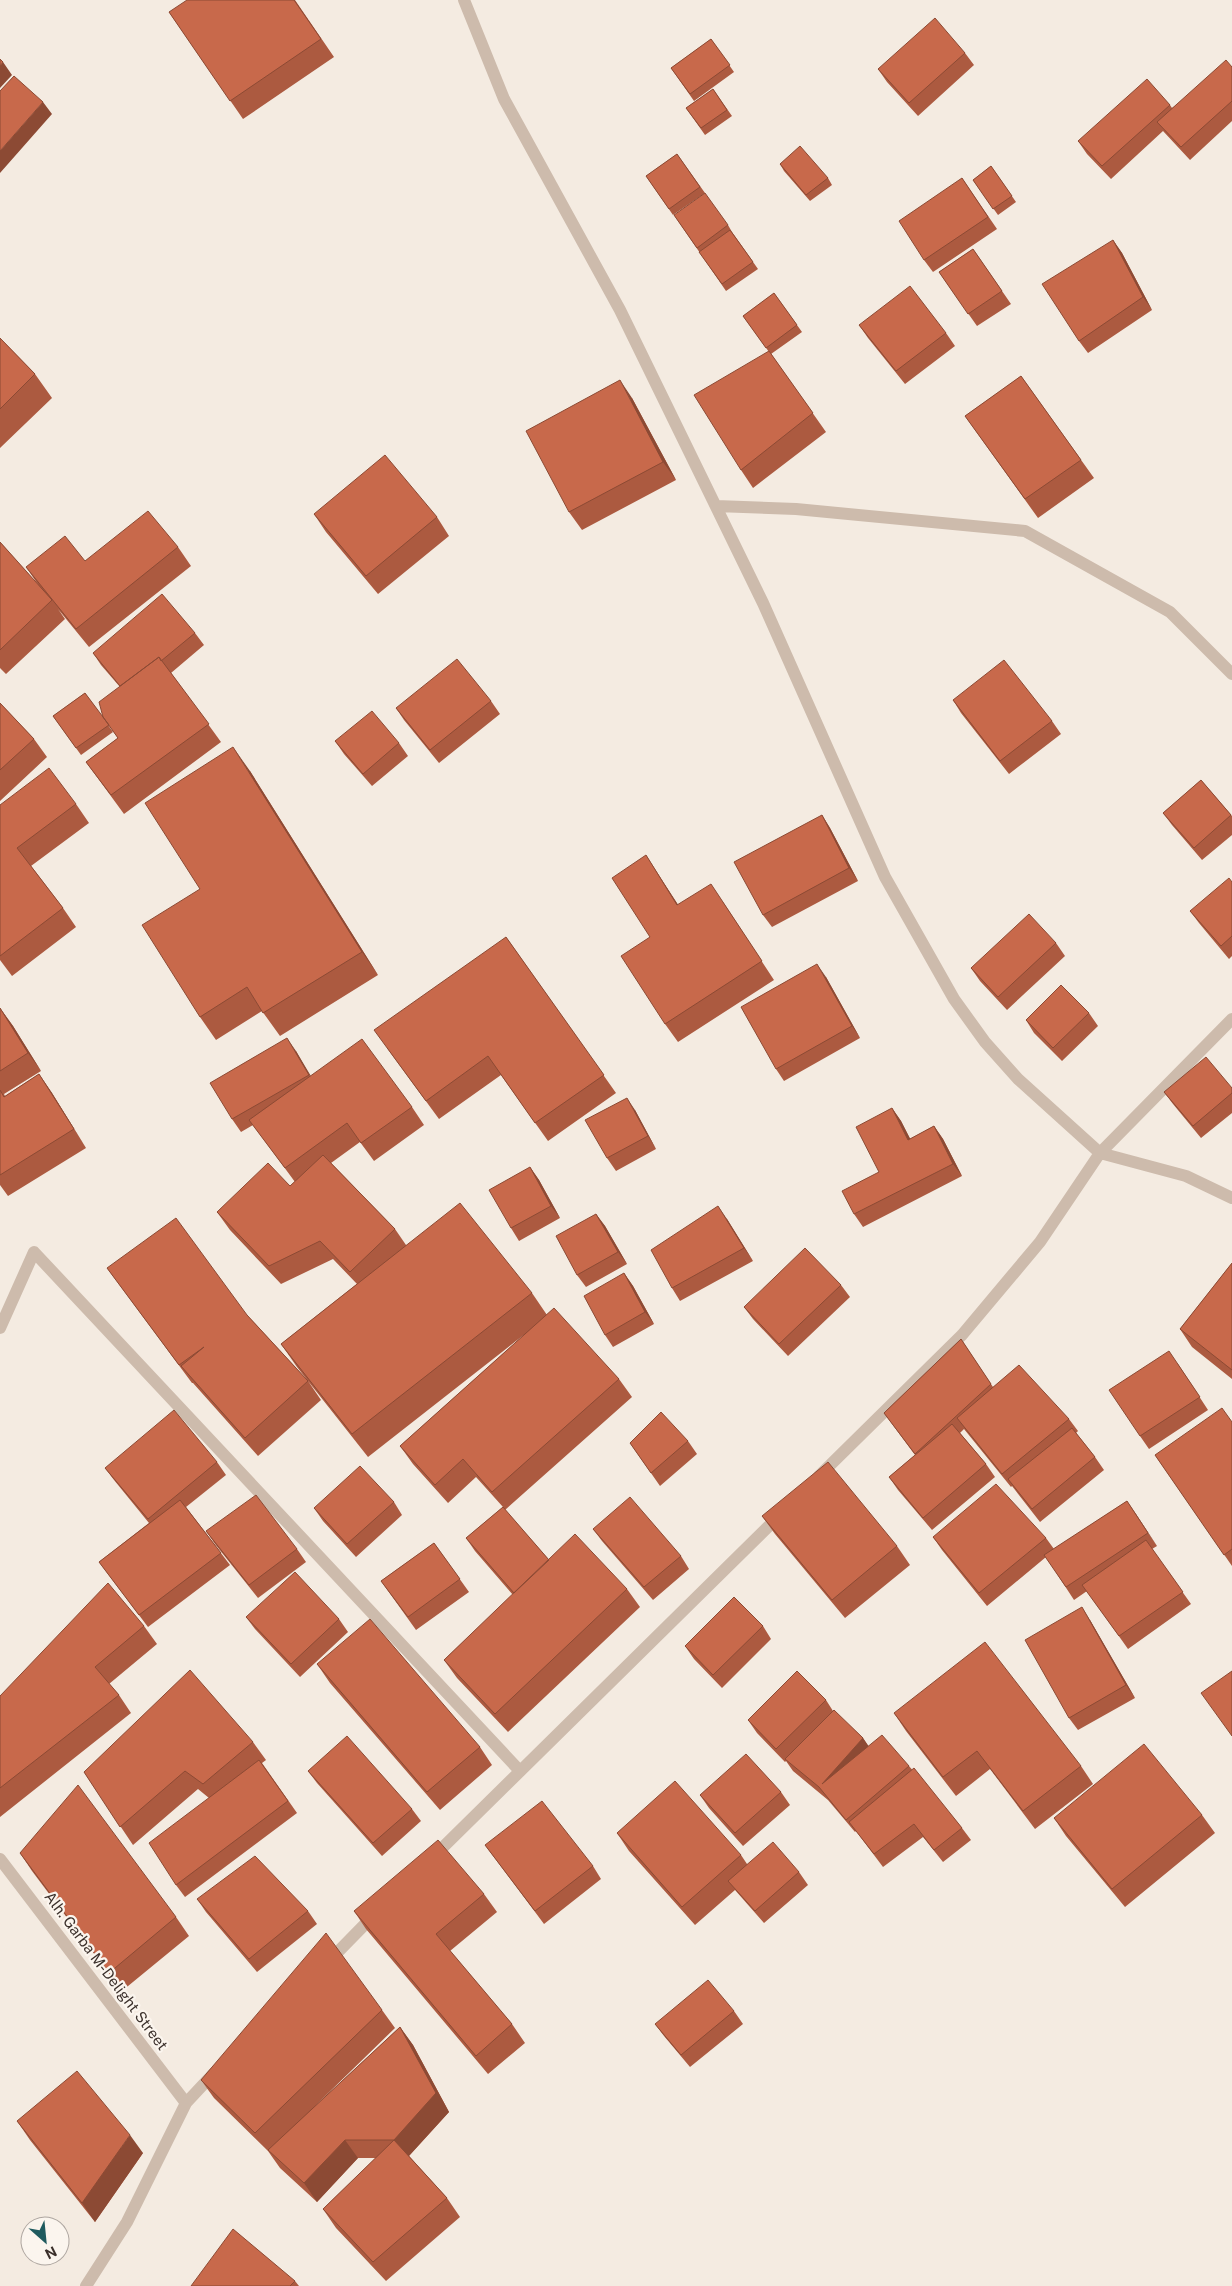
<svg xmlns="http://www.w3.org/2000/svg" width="1232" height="2286" font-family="'Public Sans',sans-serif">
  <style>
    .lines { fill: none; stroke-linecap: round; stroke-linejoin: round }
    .minor { stroke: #cdbbac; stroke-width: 12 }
    .wall { fill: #ac5a40 }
    .shaded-wall { fill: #8c4a34 }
    .building { fill: #c8694b; stroke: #8c4a34 }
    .labels { text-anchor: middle; stroke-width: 4.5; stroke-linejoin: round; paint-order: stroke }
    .street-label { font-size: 15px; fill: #3b302b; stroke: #fbf5ee }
  </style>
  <rect width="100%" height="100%" fill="#f4ebe1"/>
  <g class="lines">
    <path class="minor" d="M464,0L504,99L620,310L763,603L885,877L954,999L985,1042L1018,1079L1100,1153L1186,1176L1232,1198
      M716,506L796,509L1025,531L1170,612L1232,674
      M0,1328L34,1252L520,1771
      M819,1476L962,1335L1040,1242L1100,1153L1232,1019
      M0,1859L186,2103
      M431,1859L780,1515
      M327,1963L376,1913
      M86,2286L127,2222L186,2103L214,2073"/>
  </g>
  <path class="wall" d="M295,0L334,57L243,119L169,12Z
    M711,39L734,72L694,101L671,68Z
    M965,53L974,65L918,116L887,82L878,69Z
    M1232,67V121L1190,160L1163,131L1111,179L1087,154L1078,141L1170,105L1172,108Z
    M713,89L732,116L705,135L686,108Z
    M677,154L705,193L673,215L646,176Z
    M780,164L828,178L832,185L810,201L784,171Z
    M991,166L1016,202L998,215L973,180Z
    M962,178L997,229L933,272L924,260Z
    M674,215L728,225L732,232L758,269L726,291Z
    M1113,240L1122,253L1152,310L1088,353L1079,341Z
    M973,249L1011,304L977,326L939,272Z
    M774,293L802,332L771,354L826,432L753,488L741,470L769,352L743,316Z
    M859,325L946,333L955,346L905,384L868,338Z
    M0,338L35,374L52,398L0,448Z
    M1021,376L1094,478L1038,518L965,416Z
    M632,398L676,480L582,530L569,512Z
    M314,514L437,517L449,536L378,594L326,532Z
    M0,542L39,586L26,567L85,561L178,547L191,566L89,647L58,609L65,619L6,674L0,668Z
    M195,633L204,645L171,673L221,742L124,814L86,762L118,738L103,717L120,687L101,665L93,653Z
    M85,693L113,732L81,755L53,716Z
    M953,700L1052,721L1061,734L1009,774L961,713Z
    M491,701L500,714L439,763L404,720L396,708Z
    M0,703L34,739L47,757L0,801Z
    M335,741L399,743L408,756L372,786L344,754Z
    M250,771L378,975L280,1036L262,1011L216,1040L200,1017V889Z
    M1201,780L1232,816V835L1202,860L1172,825L1163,813Z
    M76,804L89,823L31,866L63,908L76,927L12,976L0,960V805Z
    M822,815L830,828L858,881L772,927L763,915Z
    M646,855L678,905L723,902L774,980L678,1042L665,1024L650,937Z
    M1232,882V956L1229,959L1199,923L1190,911Z
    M506,937L616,1093L548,1141L501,1075L439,1119L387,1048Z
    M1056,943L1065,956L1007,1010L980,981L971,968Z
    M826,977L860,1038L784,1081L776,1069Z
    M0,1008L13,1026L41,1071L4,1094L5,1096L39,1074L52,1093L86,1148L8,1196L0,1185Z
    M1089,1013L1098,1026L1062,1061L1034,1033L1026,1020Z
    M296,1051L310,1076L412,1107L424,1125L374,1161L360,1142L331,1163L395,1229L406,1245L532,1293L547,1315L619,1379L632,1397L505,1510L549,1560L627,1589L640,1607L508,1732L457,1678L444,1660L513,1595L475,1551L466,1538L503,1507L476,1477L448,1503L413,1464L400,1446L525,1334L368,1457L297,1367L281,1344L357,1284L333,1259L281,1284L230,1230L217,1212L290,1186L295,1182L253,1125L241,1132L232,1119Z
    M1232,1088V1113L1201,1138L1173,1104L1164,1092Z
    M892,1108L901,1121L910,1139L934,1126L943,1139L962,1176L863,1227L854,1214L879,1172Z
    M635,1110L656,1149L616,1171L607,1158Z
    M530,1167L539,1180L560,1218L519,1241L511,1228Z
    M596,1214L605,1226L627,1264L586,1287L577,1275Z
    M727,1219L753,1261L680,1301L672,1288Z
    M1232,1263V1379L1192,1347L1180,1329Z
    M107,1268L247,1315L308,1381L321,1400L258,1456L193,1383H192Z
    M624,1273L633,1286L654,1324L613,1347L605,1335Z
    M841,1285L850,1297L788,1356L753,1319L744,1307Z
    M961,1339L993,1387L1069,1419L1078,1431L1076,1433L1095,1457L1104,1470L1040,1522L1012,1486L1011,1487L964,1429L960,1433L986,1464L995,1477L932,1530L898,1490L889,1477L915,1455L884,1413Z
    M1178,1364L1208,1410L1149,1449L1140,1436Z
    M1232,1422V1566L1155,1455Z
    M688,1441L697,1454L660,1486L630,1443Z
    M217,1462L226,1475L186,1507L230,1565L148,1627L99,1562L149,1523L114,1480L105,1468Z
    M1127,1501L1157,1546L1152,1549L1191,1604L1128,1649L1087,1591L1074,1600L1046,1557L987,1606L942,1550L933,1537L1046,1538L1054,1549Z
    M394,1502L402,1515L356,1557L323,1521L314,1508Z
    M762,1516L897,1546L910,1565L845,1618L775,1534Z
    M593,1529L681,1556L689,1569L653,1600L602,1541Z
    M206,1531L297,1549L306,1562L258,1598L215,1544Z
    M434,1543L469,1592L416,1630L381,1581Z
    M246,1617L339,1619L348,1632L300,1677L255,1629Z
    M1090,1620L1135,1698L1078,1730L1069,1718Z
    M144,1626L157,1644L109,1684L119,1695L131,1713L0,1817V1696Z
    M763,1626L771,1639L722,1688L694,1659L685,1646Z
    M317,1664L480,1747L492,1765L440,1810L330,1683Z
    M826,1700L833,1711L863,1738L868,1746L909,1766L962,1828L971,1840L943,1862L923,1837L883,1867L856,1831L855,1832L828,1800L793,1771L786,1761L785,1762L757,1733L748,1720Z
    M894,1713L1081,1766L1093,1784L1035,1829L990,1769L956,1796L906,1731Z
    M253,1742L266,1760L262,1763L297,1813L185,1897L176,1885L209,1798L198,1789L133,1845L84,1772Z
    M308,1771L412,1809L421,1821L382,1856L317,1783Z
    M781,1792L790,1805L743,1846L709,1808L700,1795Z
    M1202,1815L1215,1833L1125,1907L1066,1836L1054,1818Z
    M617,1833L741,1855L747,1864L799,1872L808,1885L764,1923L735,1890L695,1925L629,1851Z
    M485,1845L593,1866L601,1879L544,1924Z
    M20,1853L176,1917L189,1936L122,1991L32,1871Z
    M484,1894L497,1912L450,1951L512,2024L525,2043L488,2074L366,1929L354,1911Z
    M197,1899L308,1911L317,1924L257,1972L206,1912Z
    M382,2010L395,2028L312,2109L400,2027L413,2045L449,2112L409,2156L447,2198L460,2217L386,2281L336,2228L323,2209L376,2158H358L317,2202L280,2168L268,2151L214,2098L201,2080Z
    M734,2011L743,2024L690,2067L664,2036L655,2024Z
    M17,2121L143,2153L95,2222L30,2140Z
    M295,2281L299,2286H191Z"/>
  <path class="shaded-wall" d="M3,62L12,75L0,88V66Z
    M43,102L52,114L0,173V151Z
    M1113,240L1122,253L1152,310L1143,297Z
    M620,380L632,398L676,480L663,462Z
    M233,747L250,771L378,975L362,952Z
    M822,815L830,828L858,881L849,868Z
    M646,855L658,874L690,923L677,905Z
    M817,964L826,977L860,1038L852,1026Z
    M0,1008L13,1026L41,1071L28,1053Z
    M287,1038L296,1051L318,1088L309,1075Z
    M39,1074L52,1093L86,1148L74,1129Z
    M627,1098L635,1110L656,1149L648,1136Z
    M892,1108L901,1121L917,1152L908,1140Z
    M934,1126L943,1139L962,1176L953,1164Z
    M530,1167L539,1180L560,1218L551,1206Z
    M718,1206L727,1219L753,1261L744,1248Z
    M596,1214L605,1226L627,1264L618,1252Z
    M624,1273L633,1286L654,1324L645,1312Z
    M1127,1501L1136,1514L1157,1546L1148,1533Z
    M1082,1607L1090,1620L1135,1698L1126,1685Z
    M863,1738L872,1751L822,1784Z
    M400,2027L413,2045L449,2112L407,2158L394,2140Z
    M130,2135L143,2153L95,2222L82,2203Z
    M345,2140L358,2158L317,2202L304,2183Z"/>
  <path class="building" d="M187,0H294L321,39L230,101L169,12Z
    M935,18L965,53L909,103L878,69Z
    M711,39L730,65L690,94L671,68Z
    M0,59L3,62L0,66Z
    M1226,60L1232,67V101L1181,147L1157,122Z
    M14,76L43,102L0,151V91Z
    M1147,79L1170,105L1102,166L1078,141Z
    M713,89L727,110L701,128L686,108Z
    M800,146L828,178L806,195L780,164Z
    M677,154L700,187L669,209L646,176Z
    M991,166L1012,196L993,209L973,180Z
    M962,178L988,217L924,260L899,221Z
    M705,193L728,225L697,248L674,215Z
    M730,230L753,262L722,284L699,252Z
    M1113,240L1143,297L1079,341L1042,284Z
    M973,249L1002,291L968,314L939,272Z
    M910,286L946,333L896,371L859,325Z
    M774,293L797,325L766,348L743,316Z
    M0,338L35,374L0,409Z
    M769,351L813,413L741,470L694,395Z
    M1021,376L1081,460L1025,499L965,416Z
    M620,380L663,462L569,512L526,431Z
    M385,455L437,517L366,576L314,514Z
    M148,511L178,547L76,629L26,567L65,536L85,561Z
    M0,542L52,600L0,650Z
    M162,594L195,633L161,661L159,657L120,686L93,653Z
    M159,657L209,724L111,795L86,762L118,738L103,717L99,702Z
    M457,659L491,701L430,750L396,708Z
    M1004,660L1052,721L1000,761L953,700Z
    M85,693L109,725L76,748L53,716Z
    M0,703L34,739L0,770Z
    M372,711L399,743L363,774L335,741Z
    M233,747L362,952L263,1013L247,987L200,1017L142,925L200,889L145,803Z
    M49,768L76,804L17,848L63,908L0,956V805Z
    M1201,780L1231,815L1194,848L1163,813Z
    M822,815L849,868L763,915L734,862Z
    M646,855L677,905L711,884L762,961L665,1024L621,956L650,937L612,878Z
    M1229,878L1232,882V936L1221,946L1190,911Z
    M1029,914L1056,943L998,997L971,968Z
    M506,937L604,1075L535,1123L488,1056L426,1101L374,1030Z
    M817,964L852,1026L776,1069L741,1007Z
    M1061,985L1089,1013L1053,1048L1026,1020Z
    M0,1008L28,1053L0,1071Z
    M287,1038L309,1075L232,1119L210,1083Z
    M362,1039L412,1107L361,1143L347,1123L285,1168L249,1120Z
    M1206,1057L1232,1088V1093L1193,1126L1164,1092Z
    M39,1074L74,1129L0,1175V1090L4,1097Z
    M627,1098L648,1136L607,1158L585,1120Z
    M892,1108L908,1140L934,1126L953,1164L854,1214L842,1191L879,1172L856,1127Z
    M323,1155L395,1229L350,1272L320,1241L269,1266L217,1212L268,1163L290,1186Z
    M530,1167L551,1206L511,1228L489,1190Z
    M460,1203L532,1293L352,1434L281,1344Z
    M718,1206L744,1248L672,1288L651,1250Z
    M596,1214L618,1252L577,1275L556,1236Z
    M176,1218L247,1315L308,1381L245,1438L181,1366L204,1347L179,1365L107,1268Z
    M805,1248L841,1285L779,1344L744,1307Z
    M1232,1263V1370L1180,1329Z
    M624,1273L645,1312L605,1335L584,1296Z
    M554,1308L619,1379L492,1492L463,1459L435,1485L400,1446Z
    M961,1339L991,1384L915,1454L884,1413Z
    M1169,1351L1200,1397L1140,1436L1109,1390Z
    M1019,1365L1069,1419L1002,1474L957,1418Z
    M1222,1408L1232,1422V1549L1224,1555L1155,1455Z
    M174,1410L217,1462L148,1519L105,1468Z
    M661,1412L688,1441L651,1473L630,1443Z
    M952,1424L986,1464L923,1518L889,1477Z
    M1072,1428L1095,1457L1032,1509L1008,1479Z
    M828,1462L897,1546L832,1600L762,1516Z
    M360,1466L394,1502L347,1544L314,1508Z
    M996,1484L1046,1538L979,1593L933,1537Z
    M256,1495L297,1549L249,1585L206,1531Z
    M630,1497L681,1556L644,1587L593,1529Z
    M180,1500L221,1553L139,1615L99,1562Z
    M1127,1501L1148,1533L1066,1587L1044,1555Z
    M503,1507L549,1560L514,1593L466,1538Z
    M575,1534L627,1589L495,1714L444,1660Z
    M1146,1540L1183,1592L1119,1636L1082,1585Z
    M434,1543L460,1579L408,1617L381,1581Z
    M295,1572L339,1619L291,1664L246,1617Z
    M108,1583L144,1626L95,1667L119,1695L0,1788V1696Z
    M734,1597L763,1626L713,1675L685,1646Z
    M1082,1607L1126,1685L1069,1718L1025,1640Z
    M370,1619L480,1747L427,1792L317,1664Z
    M985,1642L1081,1766L1023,1811L977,1751L943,1777L894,1713Z
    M190,1670L253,1742L203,1784L185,1771L120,1827L84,1772Z
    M797,1671L826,1700L776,1749L748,1720Z
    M1232,1671V1736L1201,1693Z
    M834,1710L863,1738L822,1784L882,1735L909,1766L846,1820L819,1787L785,1759Z
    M347,1736L412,1809L373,1843L308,1771Z
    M1144,1744L1202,1815L1112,1889L1054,1818Z
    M746,1754L781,1792L735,1833L700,1795Z
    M259,1760L288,1801L176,1885L149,1843Z
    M914,1768L962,1828L934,1850L914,1824L874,1854L849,1822Z
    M675,1781L741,1855L682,1907L617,1833Z
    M78,1785L176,1917L109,1973L20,1853Z
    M542,1801L593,1866L535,1911L485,1845Z
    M438,1840L484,1894L436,1934L512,2024L476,2056L354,1911Z
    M773,1842L799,1872L755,1911L728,1881Z
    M255,1856L308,1911L249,1959L197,1899Z
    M326,1933L382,2010L255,2133L201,2080Z
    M708,1980L734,2011L681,2055L655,2024Z
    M400,2027L436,2093L394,2140L447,2198L373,2262L323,2209L394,2140H345L304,2183L268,2150Z
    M77,2071L130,2135L82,2203L17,2121Z
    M233,2229L295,2281L290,2286H191Z"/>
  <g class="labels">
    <g class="street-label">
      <text transform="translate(106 1971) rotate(53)" y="5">Alh. Garba M-Delight Street</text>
    </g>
  </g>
  <g transform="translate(45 2241) rotate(153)"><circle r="24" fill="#fbf5ee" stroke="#aea6a0"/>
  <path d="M0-4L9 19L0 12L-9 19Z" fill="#1f5a5e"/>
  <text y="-8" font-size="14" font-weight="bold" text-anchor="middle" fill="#3b302b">N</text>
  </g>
</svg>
